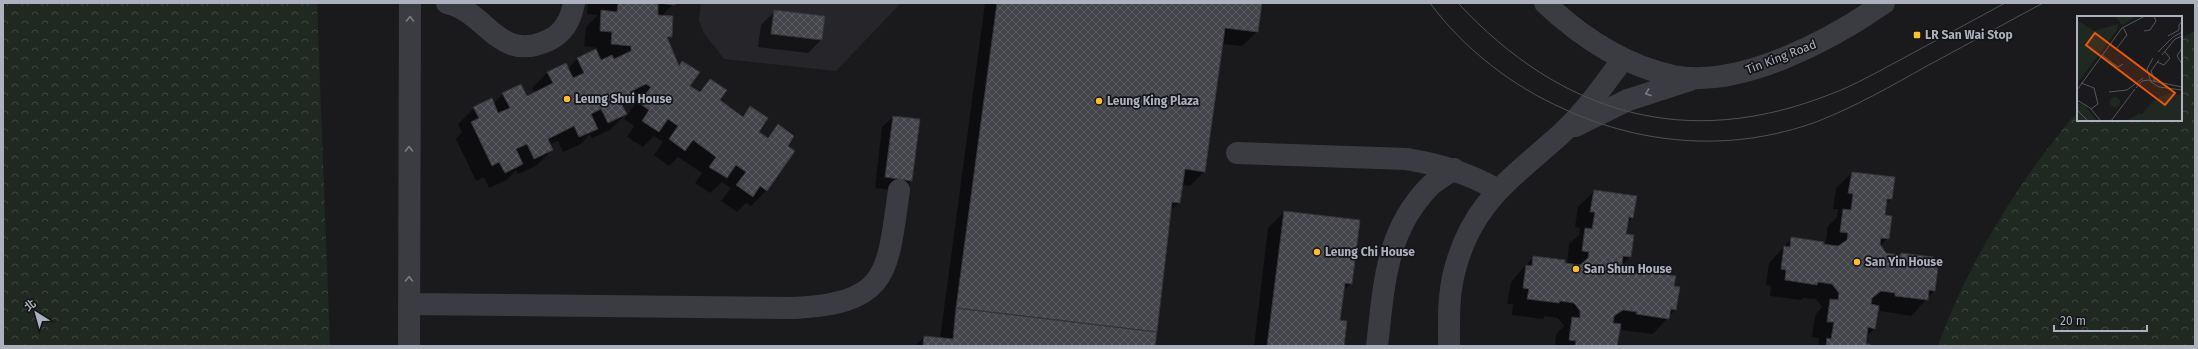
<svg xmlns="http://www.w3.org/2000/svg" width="2198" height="349" font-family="'Fira Sans','Noto Sans TC',sans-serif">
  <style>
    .built { fill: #26262a }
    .forest { fill: url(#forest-crowns) }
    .shadow { fill: #0007 }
    .building { fill: url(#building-cross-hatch); stroke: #343439 }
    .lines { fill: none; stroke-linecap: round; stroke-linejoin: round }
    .minor { stroke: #3b3c42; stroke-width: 22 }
    .tram { stroke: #4e5057; stroke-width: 1 }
    .oneway { stroke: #797c86 }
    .poi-dot { fill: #fcbd33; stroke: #151518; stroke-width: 1.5 }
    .labels { text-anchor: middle; stroke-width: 3.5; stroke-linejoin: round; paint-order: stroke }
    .poi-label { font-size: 12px; font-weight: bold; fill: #acb1bd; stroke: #151518; text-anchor: start }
    .street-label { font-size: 12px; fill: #acb1bd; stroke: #151518 }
    .inset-road { fill: none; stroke: #54565d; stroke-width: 1 }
    .view { fill: #e8590c; fill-opacity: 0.15; stroke: #e8590c; stroke-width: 2 }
    .inset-edge { fill: none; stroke: #acb1bd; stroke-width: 2 }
  </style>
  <defs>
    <pattern id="forest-crowns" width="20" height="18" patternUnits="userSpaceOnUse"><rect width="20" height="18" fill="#1f2821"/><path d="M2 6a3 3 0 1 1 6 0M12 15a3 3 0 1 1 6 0" fill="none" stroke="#3d453f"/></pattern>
    <pattern id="building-cross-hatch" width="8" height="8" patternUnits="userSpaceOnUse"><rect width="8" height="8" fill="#44454a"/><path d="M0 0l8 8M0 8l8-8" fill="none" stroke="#5c5d62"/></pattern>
  </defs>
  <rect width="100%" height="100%" fill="#1a1a1d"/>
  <path class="built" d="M701,3H901L836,71L724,59L703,32L699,20Z"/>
  <path class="forest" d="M3,3H317L330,346H3Z
    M2195,31V346H1938C1966,266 2023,174 2078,111V120H2181V38Z"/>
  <path class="shadow" d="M588,3H674L662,16L671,36L667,40L679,66L683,62L689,86L698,92L710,80L718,101L741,117L750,108L757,132L766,138L778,126L786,147L793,151L766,191L751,206L746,203L737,212L721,201L731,188L722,182L710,193L695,183L702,173L678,157L669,166L654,155L663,142L654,136L643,147L627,137L634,126L624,119L636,103L630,99L622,107L626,114L610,130L592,138L590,134L581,144L563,152L558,141L549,145L552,150L536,166L518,174L516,170L507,180L489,188L484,177L476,181L456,139L462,132L458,124L474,108L493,104L503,94L526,97L535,93L532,88L548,72L568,69L577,59L596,50L597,48L584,46L586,27L598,15L587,14Z
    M985,3H1261L1257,32L1242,46L1221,44L1205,171L1190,186L1181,185L1179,203L1169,212L1154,346H915L924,337L940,339Z
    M775,11L821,40L808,53L758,47L761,25Z
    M893,117L911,180L900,191L875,188L882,127Z
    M1852,173L1891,199L1885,204L1884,216L1888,238L1880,246L1886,254L1899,256L1902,254L1931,268L1934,291L1911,316L1880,311V309L1878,308L1875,328L1866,337L1865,345L1869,346H1818L1819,338L1812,337L1815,315L1822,307L1816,299L1803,298L1801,300L1770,296L1771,286L1766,285L1769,263L1792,238L1825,246L1828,226L1837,217L1838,209H1833L1836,188Z
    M1594,191L1632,218L1627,223L1625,234L1633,235L1630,257L1622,265L1628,273L1641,275L1643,272L1673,287L1675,310L1653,334L1621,330L1622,327H1619L1616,346H1555L1556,334L1564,326L1558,318L1545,316L1543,319L1512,315L1513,304H1507L1511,282L1533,257L1567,264L1569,244L1579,235L1580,228L1575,227L1578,207Z
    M1284,212L1351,284L1342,292L1339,321L1343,346H1254L1268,228Z"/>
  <path class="building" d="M618,3H675V5L658,3V15L673,16L672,37H667L679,66L682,61L700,72L690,86L700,92L710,79L727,90L720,100L743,117L750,106L768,118L759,132L768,138L778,124L794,136L788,146L795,151L767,191L760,186L753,197L736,185L746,172L736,165L727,178L709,167L716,157L693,140L685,151L669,139L678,126L668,119L659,132L642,121L649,110L639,103L651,87L646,84L630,92L632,98L621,103L627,114L608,123L601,109L591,114L598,129L579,137L574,126L548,139L553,150L534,159L527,144L516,149L523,164L505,173L499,162L492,166L471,122L479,118L473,107L492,98L498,113L510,108L502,93L521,84L527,96L553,83L547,72L566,63L573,78L584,73L577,58L596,49L601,60L612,55L614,59L631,51V46L611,44L612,32L600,31L601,10L617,12Z
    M997,3H1262L1258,32L1225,28L1205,172L1185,169L1180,203L1172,202L1157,332L956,308Z
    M774,10L825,16L822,40L771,34Z
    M893,116L920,119L912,181L885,177Z
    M1852,172L1895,177L1892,199H1887L1885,215L1892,216L1889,239L1881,238L1880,244L1886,253L1901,255V253L1934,257L1932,267L1938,268L1935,291L1929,290L1928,300L1895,296V293L1881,291L1872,298L1871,304L1879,306L1875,329L1868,327L1866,344H1870V346H1826L1827,338L1831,339L1834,322H1827L1830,299L1838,300L1839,293L1832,284L1818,282L1817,285L1785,280L1786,270L1781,269L1784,246L1790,247L1791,237L1824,242L1823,244L1838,246L1847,240L1848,233L1840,232L1843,209L1851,210L1853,194L1848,193Z
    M1594,190L1637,196L1633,218L1629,217L1626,234L1634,235L1631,257L1623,256L1622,263L1629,272L1643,274V271L1676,276L1674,286L1680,287L1676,310L1671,309L1669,319L1636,314L1637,312L1623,310L1614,316L1613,323L1621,324L1617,346H1575L1576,341L1569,340L1572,317L1580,318V311L1574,303L1560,301L1559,303L1527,299L1529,289L1523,288L1526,265L1532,266L1533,256L1565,260V263L1580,265L1588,258L1589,252L1582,251L1585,228L1592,229L1595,212H1590Z
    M1284,211L1360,220L1352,284L1345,283L1340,320L1347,321L1344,346H1267Z
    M956,308L1157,332L1155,346H923L924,336L953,339Z"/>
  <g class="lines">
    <path class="minor" d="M447,3C489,13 498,64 549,40C564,33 571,19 574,3
      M1545,3C1581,37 1623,65 1673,76C1740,89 1831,40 1884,3
      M1575,126L1628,100L1690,80
      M1237,153L1406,159C1439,164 1468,173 1498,190
      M409,304L793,308C889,303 887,275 899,190
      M409,346L410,3
      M1377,346C1384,287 1385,232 1429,187C1436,180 1446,175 1454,169
      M1449,346C1449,322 1448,297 1454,273C1471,203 1511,179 1561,134C1585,112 1604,85 1623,59"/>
    <path class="tram" d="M1430,3C1464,49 1512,86 1564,109C1644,146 1733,152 1816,122C1855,107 1891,86 1927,66C1966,45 2004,24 2043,3
      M1458,3C1562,115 1687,151 1831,94C1855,85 1877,72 1900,60C1935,41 1970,22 2005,3"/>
  </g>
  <defs><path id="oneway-chevron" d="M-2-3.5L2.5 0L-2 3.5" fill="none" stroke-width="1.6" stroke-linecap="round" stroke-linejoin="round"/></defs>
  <g class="oneway">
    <use href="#oneway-chevron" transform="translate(410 19) rotate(-90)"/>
    <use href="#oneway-chevron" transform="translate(1648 93) rotate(160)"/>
    <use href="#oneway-chevron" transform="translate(409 149) rotate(-90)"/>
    <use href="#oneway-chevron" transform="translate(409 279) rotate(-90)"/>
  </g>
  <g class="poi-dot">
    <rect x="1913" y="31" width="8" height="8" rx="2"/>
    <circle cx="567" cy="99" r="4"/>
    <circle cx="1099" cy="101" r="4"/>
    <circle cx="1317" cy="252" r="4"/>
    <circle cx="1857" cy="262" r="4"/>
    <circle cx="1576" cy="269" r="4"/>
  </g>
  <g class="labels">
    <g class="poi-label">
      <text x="1925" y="39">LR San Wai Stop</text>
      <text x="575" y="103">Leung Shui House</text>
      <text x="1107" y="105">Leung King Plaza</text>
      <text x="1325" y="256">Leung Chi House</text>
      <text x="1865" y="266">San Yin House</text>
      <text x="1584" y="273">San Shun House</text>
    </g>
    <g class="street-label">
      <text transform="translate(1781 57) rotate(-21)" y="4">Tin King Road</text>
    </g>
  </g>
  <g transform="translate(2077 16)">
    <rect width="105" height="105" fill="#1a1a1d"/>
    <path d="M33 86a5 5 0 1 1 10 0a5 5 0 1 1-10 0Z" fill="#1f2821"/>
    <path d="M38,0H60L45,9ZM0,4L17,15L41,8L40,14L3,64L0,63ZM92,77L105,79V105H49L63,97L65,98L77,84ZM0,86L8,90L20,105H0Z" fill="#1f2821"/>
    <path class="inset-road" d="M67,15L73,14L79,5L77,0M91,20L102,14V9L105,5M33,28L39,33L50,19L46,11M105,32L100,40L105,48M81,36L96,21L105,16M25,39L41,51L46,48M85,39L98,23L105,20M76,42L70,53L74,66L82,71L105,74M80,46L87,49L93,42L88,36M71,64L105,71M78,66L74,55L82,44M4,67L17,72L21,88L14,93M59,72L65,65L71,64M0,74L45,12L68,0M32,76L50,74L66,62M0,84L13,92L24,105M0,94L11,105M34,105L58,73"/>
    <path class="view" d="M18,17L98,77L88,89L9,29Z"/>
    <rect width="105" height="105" class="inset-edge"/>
  </g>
  <rect width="2198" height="349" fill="none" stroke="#acb1bd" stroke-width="8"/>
  <g transform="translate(36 313) rotate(323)" stroke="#151518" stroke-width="3" paint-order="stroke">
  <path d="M0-3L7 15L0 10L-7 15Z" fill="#acb1bd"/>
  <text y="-6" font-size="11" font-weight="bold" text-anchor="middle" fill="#acb1bd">北</text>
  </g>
  <path d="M2054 325v6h93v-6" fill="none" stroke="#acb1bd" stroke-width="2"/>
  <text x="2060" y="325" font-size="12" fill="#acb1bd" stroke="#151518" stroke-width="3" paint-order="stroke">20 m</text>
</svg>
